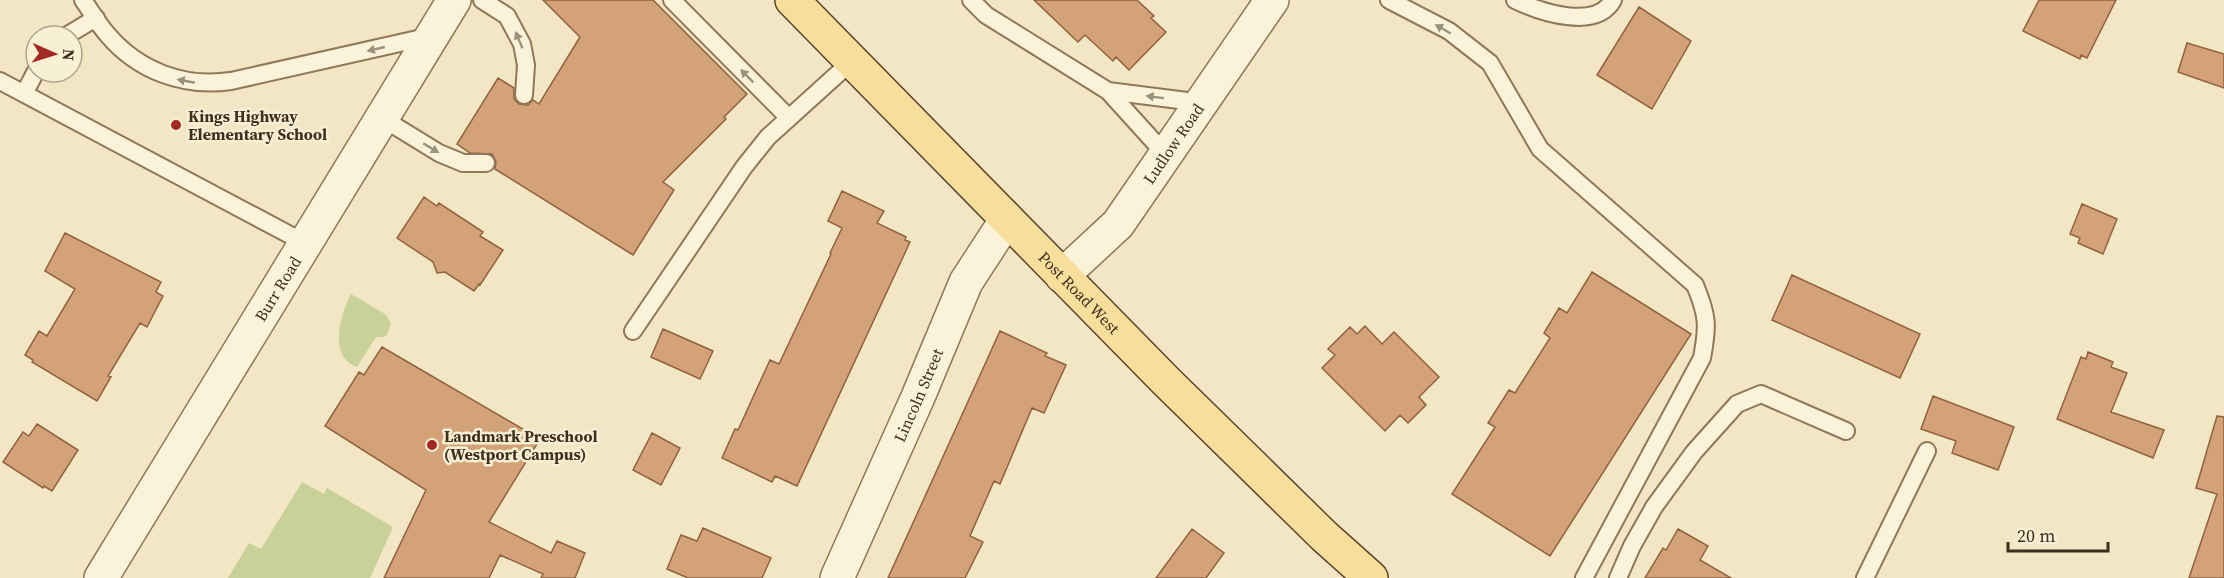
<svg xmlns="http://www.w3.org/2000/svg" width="2224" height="578" font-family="'Source Serif 4',serif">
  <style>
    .green { fill: #c8d198 }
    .building { fill: #d3a278; stroke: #90623d; stroke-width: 1.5 }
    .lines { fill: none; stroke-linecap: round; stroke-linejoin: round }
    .lane-casing { stroke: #8f7859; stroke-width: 20 }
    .street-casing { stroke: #8f7859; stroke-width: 36 }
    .primary-casing { stroke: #5c452e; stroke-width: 36 }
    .lane { stroke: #fbf3d9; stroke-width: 16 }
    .street { stroke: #fbf3d9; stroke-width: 33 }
    .primary { stroke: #f7de9b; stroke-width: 33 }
    .oneway { fill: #9c917c }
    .poi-dot { fill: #a32924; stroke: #f8f0d5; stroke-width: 2 }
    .labels { text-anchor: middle; stroke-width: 5; stroke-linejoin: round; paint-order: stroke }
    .poi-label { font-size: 16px; font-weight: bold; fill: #3e2f1e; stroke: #f8f0d5; text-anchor: start }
    .street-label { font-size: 16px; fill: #3e2f1e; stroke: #f8f0d5 }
  </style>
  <rect width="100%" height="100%" fill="#f2e6c5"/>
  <path class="green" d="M351,294L385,314L391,323L387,335L382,337H376L357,367C327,356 341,314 351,294Z
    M302,482L324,494L327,488L393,527L370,578H228L249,543L261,549Z"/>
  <path class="building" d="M543,0H653L747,94L724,117L726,119L663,182L674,190L633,255L495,169L496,162L492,154L470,153L457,144L498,78L514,88V99L519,104L528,105L533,100L539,104L580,37Z
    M1034,0H1137L1154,16L1151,18L1166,32L1129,70L1116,57L1113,61L1085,35L1078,42Z
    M2039,0H2116L2087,58L2081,55L2080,59L2023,31Z
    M1639,7L1691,41L1652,109L1597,75Z
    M2187,43L2224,54V88L2178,72Z
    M842,191L884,211L877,223L906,237L905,240L910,242L797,486L775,476L772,482L722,458L735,429L738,430L770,360L779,364L831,254L830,253L842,228L828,221Z
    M424,197L437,206L439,203L483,232L480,236L503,250L480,285L479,284L474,291L445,272L437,273L433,262L397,238Z
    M2082,204L2117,219L2103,254L2078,243L2080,238L2070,234Z
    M65,233L161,282L156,292L163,296L147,327L140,323L108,376L111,377L97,401L32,362L33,360L25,355L39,331L47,336L75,289L45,271Z
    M1592,272L1691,334L1550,556L1452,494L1495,427L1488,423L1509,390L1515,393L1550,338L1544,333L1559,308L1567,313Z
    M1792,275L1920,334L1900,378L1772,320Z
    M1365,326L1382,344L1394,332L1439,377L1419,397L1426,405L1408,423L1400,415L1385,431L1322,368L1335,355L1328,349L1350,327L1357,334Z
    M663,329L713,351L700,379L651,357Z
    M1000,331L1047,353L1045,356L1066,365L1044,413L1032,408L1000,484L994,481L970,536L983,542L965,578H888Z
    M382,347L540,439L489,522L551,553L557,541L585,553L575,578H541L543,574L500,555L489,578H384L426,490L325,426L359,372L364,375Z
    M2088,352L2113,362L2111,367L2127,373L2111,412L2164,430L2153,458L2057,419L2081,357L2086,359Z
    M1933,396L2014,427L1998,470L1952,453L1956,441L1921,429Z
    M2217,416L2224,417V578H2189L2217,494L2196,488Z
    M37,424L78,450L52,491L44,486L43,488L3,462L23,432L29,436Z
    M652,433L680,448L661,485L633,470Z
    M703,528L771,558L762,578H688L667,569L681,535L697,541Z
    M1192,529L1224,553L1206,578H1156Z
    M1678,529L1708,546L1700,560L1731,578H1645L1663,548L1666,550Z"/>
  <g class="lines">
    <defs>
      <path id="lane" d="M83,0C91,11 98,24 107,34C138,71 184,88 231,81L431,36
        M482,0L507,16L522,44L526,65L524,95
        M672,0L788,117
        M971,0L986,15L1108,91L1166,155
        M1389,0L1449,31L1490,63L1540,149L1695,285C1708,316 1708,326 1702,358L1584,578
        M1515,0C1540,12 1596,31 1613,0
        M66,36L96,18
        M0,81L305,243
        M1108,91L1203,103
        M24,94L36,71
        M382,118L439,153L463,163H486
        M633,331L744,167L768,137L852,61
        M1618,578L1632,546L1654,507L1694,452L1737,404L1761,394L1846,431
        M1865,578L1927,451"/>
      <g id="street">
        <path id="s1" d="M1062,276L1118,224L1272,0"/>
        <path id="s2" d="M101,578L454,0"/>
        <path id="s3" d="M837,578L918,397L966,282L1007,219"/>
      </g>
      <g id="primary">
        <path id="s4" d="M792,0L1166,381L1324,536L1371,578"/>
      </g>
    </defs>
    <use href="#lane" class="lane-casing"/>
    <use href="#street" class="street-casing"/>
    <use href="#primary" class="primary-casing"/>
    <use href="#lane" class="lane"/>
    <use href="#street" class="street"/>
    <use href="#primary" class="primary"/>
  </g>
  <defs><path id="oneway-solid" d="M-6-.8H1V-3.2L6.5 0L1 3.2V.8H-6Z" transform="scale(1.5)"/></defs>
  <g class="oneway">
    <use href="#oneway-solid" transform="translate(1443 29) rotate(-150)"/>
    <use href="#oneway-solid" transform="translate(519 40) rotate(-113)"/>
    <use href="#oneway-solid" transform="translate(376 49) rotate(167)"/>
    <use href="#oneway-solid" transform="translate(747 76) rotate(-135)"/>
    <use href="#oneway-solid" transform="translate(186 81) rotate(-169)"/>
    <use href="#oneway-solid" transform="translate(1155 97) rotate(-173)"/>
    <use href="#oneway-solid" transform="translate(431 148) rotate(31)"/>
  </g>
  <g class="poi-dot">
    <circle cx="176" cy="125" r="6"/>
    <circle cx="432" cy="445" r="6"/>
  </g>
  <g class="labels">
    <g class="poi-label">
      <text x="188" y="122">Kings Highway<tspan x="188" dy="18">Elementary School</tspan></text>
      <text x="444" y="442">Landmark Preschool<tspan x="444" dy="18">(Westport Campus)</tspan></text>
    </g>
    <g class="street-label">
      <text dy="6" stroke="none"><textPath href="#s1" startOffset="174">Ludlow Road</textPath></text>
      <text dy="6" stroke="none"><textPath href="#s2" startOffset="339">Burr Road</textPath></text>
      <text dy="6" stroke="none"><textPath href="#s4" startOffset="410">Post Road West</textPath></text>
      <text dy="6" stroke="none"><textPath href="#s3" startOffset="200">Lincoln Street</textPath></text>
    </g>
  </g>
  <g transform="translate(54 54) rotate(93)"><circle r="28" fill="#f8f0d5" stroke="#aea38c" stroke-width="1.5"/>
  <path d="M0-4.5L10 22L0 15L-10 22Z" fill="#a32924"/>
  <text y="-9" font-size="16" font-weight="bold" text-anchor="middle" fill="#3e2f1e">N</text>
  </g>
  <path d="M2008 542v9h100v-9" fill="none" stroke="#3e2f1e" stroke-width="3"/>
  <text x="2017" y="542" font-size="18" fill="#3e2f1e" stroke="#f8f0d5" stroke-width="4.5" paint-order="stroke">20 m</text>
</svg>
